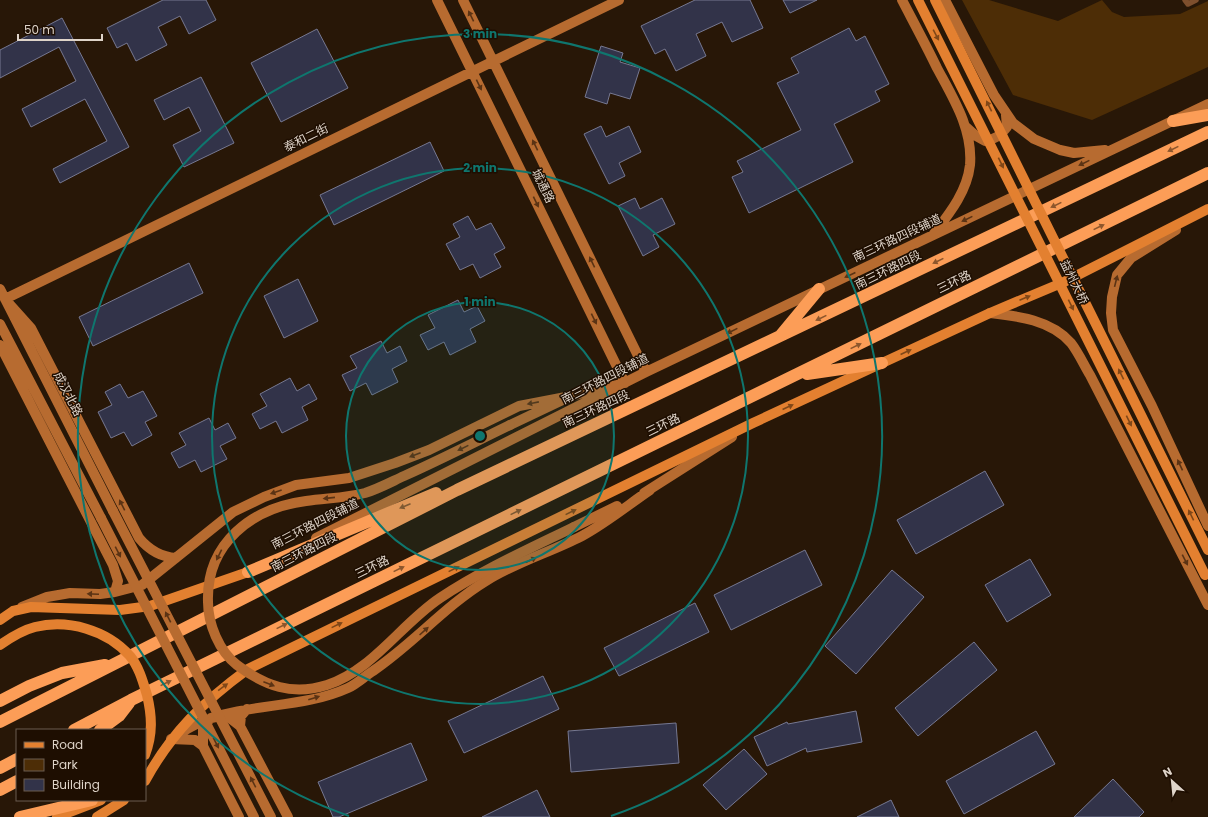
<svg xmlns="http://www.w3.org/2000/svg" width="1208" height="817" font-family="Poppins,'Noto Sans SC',sans-serif">
  <style>
    .green { fill: #4d2d06 }
    .building { fill: #323349; stroke: #767891 }
    .lines { fill: none; stroke-linecap: round; stroke-linejoin: round }
    .lane { stroke: #7e4f2d; stroke-width: 5.5 }
    .secondary { stroke: #b76b30; stroke-width: 10 }
    .primary { stroke: #e38030; stroke-width: 10 }
    .highway { stroke: #fc9d57; stroke-width: 12 }
    .secondary-bridge { stroke: #b76b30; stroke-width: 10 }
    .primary-bridge { stroke: #e38030; stroke-width: 10 }
    .oneway { fill: #5b3314 }
    .oneway2 { fill: #804718 }
    .oneway3 { fill: #8d562c }
    .ring { fill: none; stroke: #0f766e; stroke-width: 2 }
    .labels { text-anchor: middle; stroke-width: 3; stroke-linejoin: round; paint-order: stroke }
    .street-label { font-size: 12px; fill: #dfd4c9; stroke: #1e0e01 }
    .centre { fill: #0f766e; stroke: #1e0e01; stroke-width: 2 }
    .ring-label { font-size: 12px; text-anchor: middle; font-weight: bold; fill: #0f766e; stroke: #1e0e01; stroke-width: 3; stroke-linejoin: round; paint-order: stroke }
  </style>
  <rect width="100%" height="100%" fill="#281707"/>
  <path class="green" d="M962,0H989L1058,21L1102,0L1112,12L1124,17L1180,14L1208,1V67L1092,120L1013,95Z"/>
  <path class="building" d="M163,0H206L216,20L189,34L180,16L158,27L167,45L136,61L127,43L117,48L107,28Z
    M695,0H750L763,28L732,42L722,22L696,34L706,56L676,71L665,49L655,54L641,26Z
    M783,0H817L790,13Z
    M62,18L129,147L60,183L53,169L107,141L85,99L31,127L22,109L76,81L59,47L0,78V50Z
    M849,28L856,41L865,36L889,84L875,91L880,101L834,124L853,162L749,213L732,177L743,172L737,161L801,130L777,83L799,73L791,58Z
    M317,29L348,88L281,122L251,63Z
    M601,46L623,53L620,62L640,68L630,99L610,93L607,104L585,97Z
    M201,77L234,143L184,167L173,145L201,131L189,107L164,120L154,100Z
    M601,126L606,137L629,126L641,152L619,163L625,176L609,184L584,134Z
    M430,142L444,171L334,225L320,195Z
    M635,198L640,209L662,198L675,224L653,235L659,247L643,256L618,206Z
    M468,216L476,230L491,223L505,248L494,254L501,267L480,278L473,264L460,270L446,244L460,237L453,224Z
    M189,263L203,293L93,346L79,317Z
    M298,279L318,321L284,338L264,296Z
    M458,300L464,312L477,306L485,321L470,329L476,342L450,355L444,342L428,350L420,335L435,328L428,315Z
    M381,341L387,353L400,346L407,361L392,369L398,382L372,395L366,383L350,391L342,375L357,368L350,356Z
    M290,378L297,391L309,384L317,399L302,407L308,420L282,433L276,421L260,429L252,414L267,406L260,394Z
    M120,384L128,398L143,391L157,416L145,422L152,435L132,446L124,432L111,438L98,412L112,405L105,392Z
    M209,418L215,430L228,423L236,438L220,446L227,459L201,472L195,460L179,468L171,453L186,445L179,433Z
    M985,471L1004,505L916,554L897,520Z
    M805,550L822,585L731,630L714,595Z
    M1030,559L1051,595L1007,622L985,585Z
    M892,570L924,597L856,674L825,646Z
    M695,603L709,632L619,676L604,648Z
    M974,642L997,670L918,736L895,708Z
    M543,676L559,709L464,753L448,721Z
    M856,711L862,742L807,752L806,748L767,766L754,737L787,722L788,724Z
    M676,723L679,763L571,772L568,731Z
    M1036,731L1055,764L964,814L946,781Z
    M411,743L427,780L339,817H333L318,782Z
    M744,749L767,774L726,810L703,785Z
    M1113,779L1144,812L1139,817H1074Z
    M537,790L550,817H482Z
    M891,800L899,817H857Z"/>
  <g class="lines">
    <path class="lane" d="M1185,0L1188,4L1196,0"/>
    <path class="secondary" d="M437,0L625,383L571,396L510,425
      M463,0L646,372
      M902,0C914,23 926,45 937,68C953,98 973,129 970,165C967,192 949,214 933,235
      M945,0L994,95L1013,123L1034,139L1060,150L1074,153L1105,150
      M966,127L976,136L985,141C995,139 1000,136 1007,127L1006,115
      M1176,230L1131,258L1117,275L1112,297L1111,313L1113,330L1152,406L1208,526
      M0,289L113,511
      M990,313C1018,316 1051,320 1071,343C1078,352 1084,365 1090,375L1208,605
      M0,324L101,518
      M0,345L113,565L118,581L115,592
      M644,493L732,437
      M574,527L617,506
      M316,538L646,372L1208,104
      M176,558C160,557 149,550 139,538L31,328L5,299L619,0
      M22,607L47,597L70,593L100,594L115,592L142,585L233,512L264,497L296,485L349,478L395,463L429,450L519,406L571,396
      M247,709L241,716L240,726L288,817
      M178,735C228,699 293,713 348,688C357,684 365,676 373,671C413,644 445,606 486,581C516,562 551,552 582,536C606,523 628,505 650,490
      M171,739L195,740L203,746L239,817
      M203,746V726L211,718L226,715L240,726"/>
    <path class="primary" d="M0,620L13,611L31,607L120,610L150,606L248,572
      M145,781C172,732 203,702 248,669L753,423L990,313L1064,282L1208,209
      M57,817L101,800
      M97,817L124,800"/>
    <path class="highway" d="M1173,121L1208,115
      M780,336L819,289
      M807,374L882,363
      M248,572L436,493
      M0,701L29,686L62,673L105,665
      M0,722L457,490L1208,132
      M74,730L131,700L1208,173
      M100,730L119,716L129,703
      M0,768L17,759
      M0,790L17,781
      M20,817L92,800"/>
    <path class="secondary-bridge" d="M510,425C475,442 440,460 404,476C391,482 378,489 365,493C346,498 326,498 306,501C252,508 206,543 208,602C208,624 219,651 237,665C265,686 292,696 327,685C373,670 401,624 440,598C482,570 529,549 574,527
      M113,511L271,817
      M101,518L254,817"/>
    <path class="primary-bridge" d="M918,0L1205,575
      M935,0L1208,550
      M0,645C10,638 23,630 35,627C68,619 107,630 130,656C139,667 143,682 147,695C152,716 153,734 145,755"/>
  </g>
  <defs><path id="oneway-solid" d="M-6-.8H1V-3.2L6.5 0L1 3.2V.8H-6Z"/></defs>
  <g class="oneway">
    <use href="#oneway-solid" transform="translate(471 16) rotate(-116)"/>
    <use href="#oneway-solid" transform="translate(479 85) rotate(64)"/>
    <use href="#oneway-solid" transform="translate(535 145) rotate(-116)"/>
    <use href="#oneway-solid" transform="translate(1084 163) rotate(154)"/>
    <use href="#oneway-solid" transform="translate(536 202) rotate(64)"/>
    <use href="#oneway-solid" transform="translate(967 219) rotate(154)"/>
    <use href="#oneway-solid" transform="translate(592 262) rotate(-116)"/>
    <use href="#oneway-solid" transform="translate(850 275) rotate(155)"/>
    <use href="#oneway-solid" transform="translate(1116 281) rotate(-76)"/>
    <use href="#oneway-solid" transform="translate(594 319) rotate(64)"/>
    <use href="#oneway-solid" transform="translate(732 331) rotate(154)"/>
    <use href="#oneway-solid" transform="translate(533 403) rotate(169)"/>
    <use href="#oneway-solid" transform="translate(463 448) rotate(154)"/>
    <use href="#oneway-solid" transform="translate(415 455) rotate(159)"/>
    <use href="#oneway-solid" transform="translate(1180 465) rotate(-115)"/>
    <use href="#oneway-solid" transform="translate(276 492) rotate(161)"/>
    <use href="#oneway-solid" transform="translate(329 498) rotate(174)"/>
    <use href="#oneway-solid" transform="translate(122 505) rotate(-117)"/>
    <use href="#oneway-solid" transform="translate(118 552) rotate(63)"/>
    <use href="#oneway-solid" transform="translate(219 555) rotate(116)"/>
    <use href="#oneway-solid" transform="translate(531 560) rotate(-25)"/>
    <use href="#oneway-solid" transform="translate(1185 560) rotate(63)"/>
    <use href="#oneway-solid" transform="translate(93 594) rotate(-178)"/>
    <use href="#oneway-solid" transform="translate(168 617) rotate(-117)"/>
    <use href="#oneway-solid" transform="translate(424 631) rotate(-42)"/>
    <use href="#oneway-solid" transform="translate(269 684) rotate(21)"/>
    <use href="#oneway-solid" transform="translate(314 698) rotate(-17)"/>
    <use href="#oneway-solid" transform="translate(216 743) rotate(63)"/>
    <use href="#oneway-solid" transform="translate(253 782) rotate(-117)"/>
  </g>
  <g class="oneway2">
    <use href="#oneway-solid" transform="translate(936 35) rotate(62)"/>
    <use href="#oneway-solid" transform="translate(989 106) rotate(-116)"/>
    <use href="#oneway-solid" transform="translate(1001 163) rotate(64)"/>
    <use href="#oneway-solid" transform="translate(1025 298) rotate(-23)"/>
    <use href="#oneway-solid" transform="translate(1071 305) rotate(64)"/>
    <use href="#oneway-solid" transform="translate(906 352) rotate(-25)"/>
    <use href="#oneway-solid" transform="translate(1121 374) rotate(-116)"/>
    <use href="#oneway-solid" transform="translate(788 407) rotate(-25)"/>
    <use href="#oneway-solid" transform="translate(1129 421) rotate(64)"/>
    <use href="#oneway-solid" transform="translate(571 512) rotate(-26)"/>
    <use href="#oneway-solid" transform="translate(1191 515) rotate(-116)"/>
    <use href="#oneway-solid" transform="translate(454 569) rotate(-26)"/>
    <use href="#oneway-solid" transform="translate(337 625) rotate(-26)"/>
    <use href="#oneway-solid" transform="translate(223 687) rotate(-36)"/>
  </g>
  <g class="oneway3">
    <use href="#oneway-solid" transform="translate(1173 149) rotate(154)"/>
    <use href="#oneway-solid" transform="translate(1056 205) rotate(154)"/>
    <use href="#oneway-solid" transform="translate(1099 227) rotate(-26)"/>
    <use href="#oneway-solid" transform="translate(938 261) rotate(154)"/>
    <use href="#oneway-solid" transform="translate(821 318) rotate(154)"/>
    <use href="#oneway-solid" transform="translate(856 346) rotate(-26)"/>
    <use href="#oneway-solid" transform="translate(405 506) rotate(157)"/>
    <use href="#oneway-solid" transform="translate(516 512) rotate(-26)"/>
    <use href="#oneway-solid" transform="translate(399 569) rotate(-26)"/>
    <use href="#oneway-solid" transform="translate(282 626) rotate(-26)"/>
    <use href="#oneway-solid" transform="translate(166 683) rotate(-26)"/>
  </g>
  <circle cx="480" cy="436" r="134" fill="#0f766e" fill-opacity=".12"/>
  <g class="ring">
    <circle cx="480" cy="436" r="134"/>
    <circle cx="480" cy="436" r="268"/>
    <path d="M349 816A402 402 0 1 1 611 816"/>
  </g>
  <g class="labels">
    <g class="street-label">
      <text transform="translate(306 138) rotate(-26)" y="4">泰和二街</text>
      <text transform="translate(543 186) rotate(64)" y="4">城通路</text>
      <text transform="translate(897 238) rotate(-25)" y="4">南三环路四段辅道</text>
      <text transform="translate(888 270) rotate(-26)" y="4">南三环路四段</text>
      <text transform="translate(954 282) rotate(-26)" y="4">三环路</text>
      <text transform="translate(1074 282) rotate(64)" y="4">益州大桥</text>
      <text transform="translate(605 379) rotate(-27)" y="4">南三环路四段辅道</text>
      <text transform="translate(68 394) rotate(63)" y="4">成汉北路</text>
      <text transform="translate(596 409) rotate(-25)" y="4">南三环路四段</text>
      <text transform="translate(663 425) rotate(-26)" y="4">三环路</text>
      <text transform="translate(315 524) rotate(-27)" y="4">南三环路四段辅道</text>
      <text transform="translate(304 552) rotate(-27)" y="4">南三环路四段</text>
      <text transform="translate(372 567) rotate(-26)" y="4">三环路</text>
    </g>
  </g>
  <circle cx="480" cy="436" r="6" class="centre"/>
  <g class="ring-label">
    <text x="480" y="38">3 min</text>
    <text x="480" y="172">2 min</text>
    <text x="480" y="306">1 min</text>
  </g>
  <rect x="16" y="729" width="130" height="72" fill="#1e0e01" stroke="#6b5d51"/>
  <rect x="24" y="742" width="20" height="6" fill="#e38030" stroke="#6b5d51"/>
  <text x="52" y="749" font-size="12" fill="#dfd4c9">Road</text>
  <rect x="24" y="759" width="20" height="12" fill="#4d2d06" stroke="#6b5d51"/>
  <text x="52" y="769" font-size="12" fill="#dfd4c9">Park</text>
  <rect x="24" y="779" width="20" height="12" fill="#323349" stroke="#6b5d51"/>
  <text x="52" y="789" font-size="12" fill="#dfd4c9">Building</text>
  <g transform="translate(1172 781) rotate(333)" stroke="#1e0e01" stroke-width="3" paint-order="stroke">
  <path d="M0-3L7 15L0 10L-7 15Z" fill="#dfd4c9"/>
  <text y="-6" font-size="11" font-weight="bold" text-anchor="middle" fill="#dfd4c9">N</text>
  </g>
  <path d="M18 34v6h84v-6" fill="none" stroke="#dfd4c9" stroke-width="2"/>
  <text x="24" y="34" font-size="12" fill="#dfd4c9" stroke="#1e0e01" stroke-width="3" paint-order="stroke">50 m</text>
</svg>
